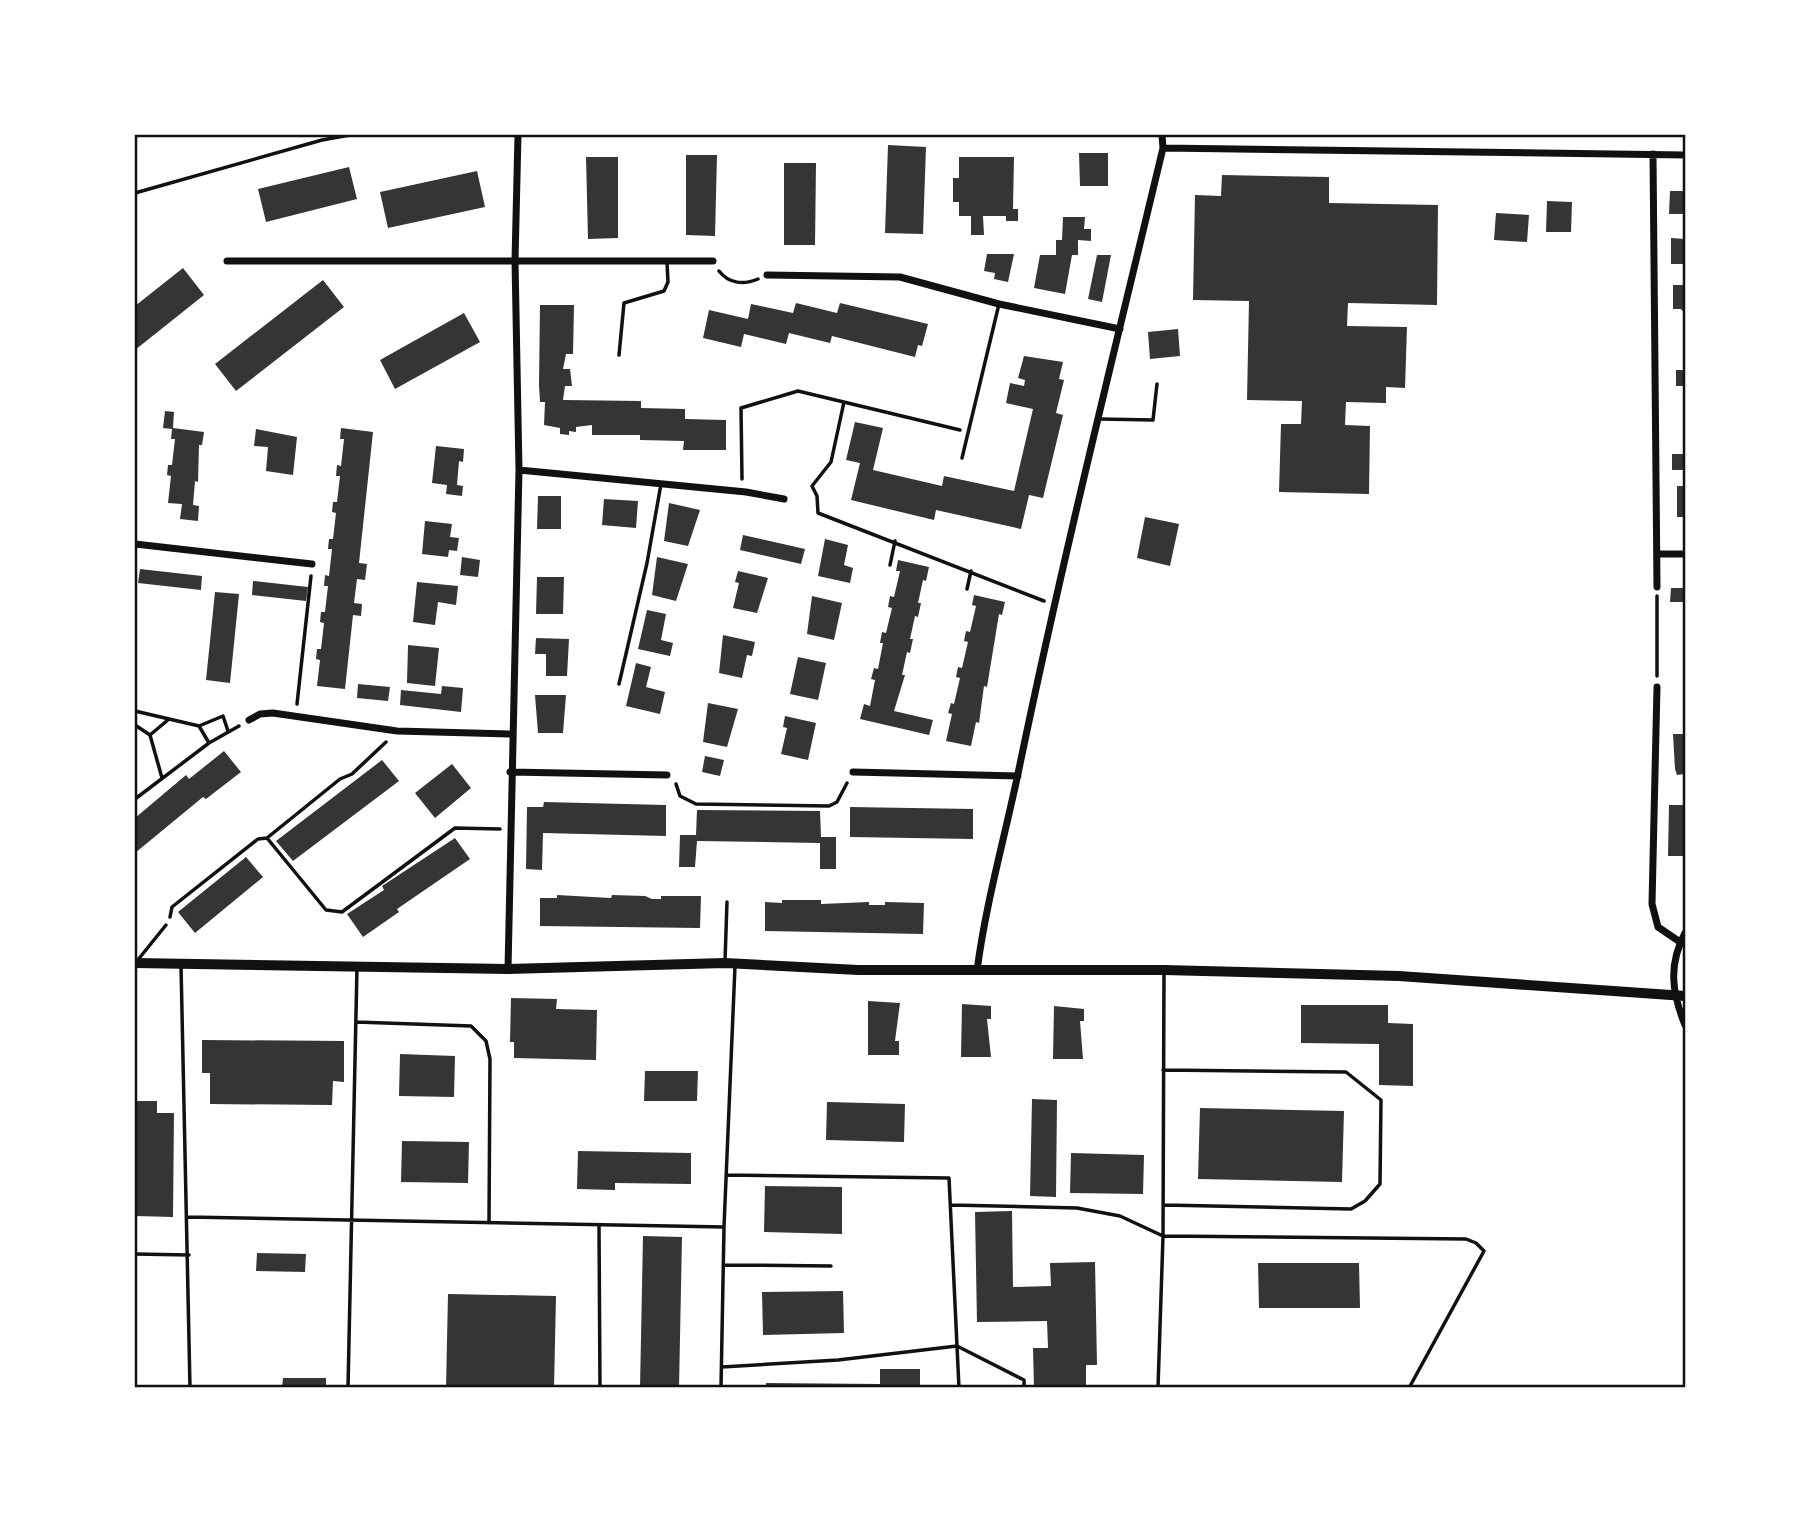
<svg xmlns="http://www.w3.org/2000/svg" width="1820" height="1523" font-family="'Space Grotesk',sans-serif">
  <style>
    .building { fill: #353535 }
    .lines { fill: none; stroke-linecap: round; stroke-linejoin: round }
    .path { stroke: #111; stroke-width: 3.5 }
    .service { stroke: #111; stroke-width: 3.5 }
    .minor { stroke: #111; stroke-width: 7 }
    .tertiary { stroke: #111; stroke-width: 10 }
    .neatline { fill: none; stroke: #111; stroke-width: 2.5 }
  </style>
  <rect width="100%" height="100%" fill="#fff"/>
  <path class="building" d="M888,145L926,147L923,234L885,233Z
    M1079,153H1108V186H1080Z
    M686,155H717L715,236L686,235Z
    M586,157H618V238L588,239Z
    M959,157H1014L1013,209H1018V221H1006V216H983L984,235H971V216H959V202H953V178H959Z
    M784,163H816L815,245H784Z
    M349,167L357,199L266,222L258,189Z
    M477,171L485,207L388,228L380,192Z
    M1222,175L1329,177V203L1438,205L1437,305L1348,303L1347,326L1407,327L1405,388L1386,387V403L1346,402L1345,425L1370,426L1369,494L1279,492L1281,424H1301L1302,401L1247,400L1249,301L1193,300L1195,195L1221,196Z
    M1670,191H1685V214H1669Z
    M1547,201L1572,202L1571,232H1546Z
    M1496,213L1529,215L1527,242L1494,240Z
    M1063,217H1085L1084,229H1091V241L1078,240V255H1072L1065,294L1034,288L1040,255H1056V240H1062Z
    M1671,238L1685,239V264H1671Z
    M987,254H1014L1008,282L994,279L995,273L984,271Z
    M1097,255H1111L1102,302L1088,299Z
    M183,268L204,295L135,350V306Z
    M323,280L344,307L236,391L215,364Z
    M1673,285H1685V314L1681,309H1673Z
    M796,303L837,313L840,303L928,324L922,346L918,345L915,357L832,336L830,343L789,333L786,344L744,334L741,347L703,338L709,310L748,319L751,304L793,313Z
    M540,305H574L573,354H566L563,369H570L572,386H565L563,400L641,401V408L685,409V419L726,420V450H683L684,441L640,440V435H592V425L576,427V432L569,431V435L560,434V428L544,425L545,402H540L539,385Z
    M464,313L480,342L395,389L380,360Z
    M1178,329L1180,356L1150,359L1148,332Z
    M1024,356L1063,362L1059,379L1064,380L1056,413L1063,415L1043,498L1029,495L1021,529L936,510L934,520L851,500L860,463L846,460L855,422L883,428L873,470L942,486L944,476L1014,491L1033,409L1006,403L1010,383L1024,386L1025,380L1018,378Z
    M1676,370H1685V386H1676Z
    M165,411L174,412L173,428L204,432L202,445H199L198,482L195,481L193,505L199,506L198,521L180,519L182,504L168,503L171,476L167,475L168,465H172L175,439H171L172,429L163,428Z
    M341,428L373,432L359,563L367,564L365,580L357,579L354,603L362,604L361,616L353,615L345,689L317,686L320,660L316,659L317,649H321L324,623L320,622L321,612H325L328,586H324L325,575L329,576L332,549H328L329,539H333L336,513L332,512L333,502H337L340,476H336L337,465L341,466L344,439H340Z
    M256,429L297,437L293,475L266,471L268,447L254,446Z
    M436,446L464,449L463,462L459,461L457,485L463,486L462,496L446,494L447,485L432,483Z
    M1672,454H1685V470H1672Z
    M1677,486H1685V517H1677Z
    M538,496H561V529H537Z
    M604,499L638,501L636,528L602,525Z
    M669,503L700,510L688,546L664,541Z
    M1145,517L1179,524L1170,566L1137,558Z
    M425,521L452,524L450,537L459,538L457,551L449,550L448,557L422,554Z
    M743,535L805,549L801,564L740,550Z
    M825,539L848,545L844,565L853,568L850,583L818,576Z
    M462,557L480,560L478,577L460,575Z
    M657,557L688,564L676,601L652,595Z
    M898,560L929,567L926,581L923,580L918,603H921L918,617L915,616L910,639H913L910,653L907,652L902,675H905L894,711L933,720L929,735L860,719L864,704L870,706L875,680L871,679L874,668L878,669L883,643H880L882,632L886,633L892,608L888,607L890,596L894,597L900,571H896Z
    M140,569L202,576L201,590L138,583Z
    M738,571L768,578L757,613L733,608L739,583L735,582Z
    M537,577H564L563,614H536Z
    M253,581L308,587L306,601L252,595Z
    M417,582L458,586L456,605L438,602L435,625L413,622Z
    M1671,588H1685V602H1670Z
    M215,592L239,594L230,683L206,680Z
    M974,595L1005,602L1002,615L999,614L987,687L984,686L979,723L976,722L971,746L946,741L952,714L948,713L951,703L954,704L960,678L956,677L958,667L962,668L968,642L964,641L966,631L970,632L976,606L972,605Z
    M812,596L842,603L834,640L807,634Z
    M647,610L666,614L661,640L673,643L670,656L638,649Z
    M723,635L755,642L752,656L747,655L742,678L719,673Z
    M536,638L569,639L567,676H546V654H535Z
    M408,645L439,648L435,686L407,683Z
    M798,657L826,663L818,700L790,694Z
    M636,663L651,667L646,687L665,692L660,714L626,706Z
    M358,684L390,687L388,701L357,698Z
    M442,686L463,688L461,712L400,705L401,690L441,694Z
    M535,695H566L563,733H538Z
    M708,703L738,709L727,747L703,742Z
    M785,716L816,723L808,760L781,754L787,728L783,727Z
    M1673,734H1685V774L1677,775L1675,769Z
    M224,751L241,772L206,799L203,797L135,853V818L186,775L189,779Z
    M705,756L724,760L720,776L702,772Z
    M382,760L399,781L293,861L276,841Z
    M452,764L471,788L435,818L415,793Z
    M544,802L666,805V836L543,833L542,870L526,869L527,807H543Z
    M1669,805H1685V856H1668Z
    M850,807L973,809V839L850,837Z
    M697,810L820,811L821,837H836V869H820V843L697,841L695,867H679L680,835H696Z
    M455,838L470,859L397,909L399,912L363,937L347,914L384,890L382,886Z
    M246,857L263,877L195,933L178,912Z
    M557,895L611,898L612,895L645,896L652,899H661V896H701L700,928L540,926V898H557Z
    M782,900H821V904L869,902V905H885V902L924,903L923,934L765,931V902L782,903Z
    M511,998L557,999L556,1009L597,1010L596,1060L514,1058V1042H510Z
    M868,1001L900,1003L895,1041H899V1055H868Z
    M962,1004L991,1006V1019H987L991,1057H961Z
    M1301,1005H1388V1023L1413,1024V1086L1379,1085V1044L1301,1043Z
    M1054,1006L1084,1009V1021H1080L1083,1059H1053Z
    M202,1040L344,1041V1082L333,1081L332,1105L210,1104V1073H202Z
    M400,1054L455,1056L454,1097L399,1096Z
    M645,1071H698L697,1101H644Z
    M1032,1099L1057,1100L1056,1197L1030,1196Z
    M135,1101H157V1113H174L173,1217L135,1216Z
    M827,1102L905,1104L904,1142L826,1140Z
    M1200,1108L1344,1111L1342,1182L1198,1179Z
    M402,1141L469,1142L468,1183L401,1182Z
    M578,1151L691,1153V1184L615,1183V1190L577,1189Z
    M1071,1153L1144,1155L1143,1194L1070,1193Z
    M765,1186L842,1187V1234L764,1232Z
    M1012,1211L1013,1287L1051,1286L1050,1263L1095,1262L1097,1365H1086V1388H1034L1033,1348H1048L1047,1321L977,1322L975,1212Z
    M643,1236L682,1237L679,1388H640Z
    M257,1253L306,1254L305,1272L256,1271Z
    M1258,1263H1359L1360,1308H1259Z
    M843,1291L844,1333L763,1335L762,1292Z
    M448,1294L556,1296L554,1388H446Z
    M880,1369H920V1388H766V1383L880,1384Z
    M283,1378H326V1388H282Z"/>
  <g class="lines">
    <path class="path" d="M135,193L322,140L350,135H445
      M719,271C729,284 744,285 758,279
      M844,402L831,462L812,486L817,496L818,513L1044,601
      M742,479L741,408L798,391L960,430
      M890,565L895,541
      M967,589L971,571
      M1657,676V596
      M297,704L311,576
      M135,711L199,726L209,743
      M135,725L150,735
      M199,726L223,716L228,731
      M162,778L150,735L169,719
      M676,784L680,796L696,804L829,806L837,802L847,783
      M135,799L209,743L239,726
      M267,838L326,910L342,912L455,828L500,829
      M170,917L172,907L258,839L267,838L340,779L352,774L386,742"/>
    <path class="service" d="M619,355L624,303L664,291L668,282L667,263
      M1100,419L1153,420L1157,384
      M962,458L999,304
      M619,684L647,563L661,484
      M137,961L166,925
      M725,961L727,902
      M181,965L190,1388
      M1164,971L1163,1236L1466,1239L1476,1243L1484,1251L1409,1388
      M356,1022L471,1026L486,1041L490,1059L489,1223
      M1163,1070L1346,1072L1381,1100L1380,1184L1365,1201L1351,1209L1164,1205
      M726,1175L949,1178L959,1388
      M951,1205L1077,1208L1120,1216L1163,1236L1158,1388
      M188,1217L724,1227
      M599,1226L600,1388
      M135,1254L189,1255
      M724,1265L831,1266
      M722,1367L838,1360L957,1346L1024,1380V1388
      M348,1388L357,967
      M721,1388L724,1227L735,966"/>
    <path class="minor" d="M1163,148L1685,155
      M1653,154L1657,587
      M227,261H713
      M767,275L900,277L999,304L1120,329
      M519,470L746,492L784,499
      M135,544L312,564
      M1658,554H1685
      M1657,687L1652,904L1658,927L1680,942
      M249,720L260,714L273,713L397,731L511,734
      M510,772L667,775
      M853,772L1018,776
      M1685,933C1668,965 1672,993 1685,1025
      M508,969L519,470L515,261L518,135
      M977,971C986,901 1006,833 1020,764C1063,557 1114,353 1163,148L1162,135"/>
    <path class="tertiary" d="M135,963L508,969L725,963L858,970H1164L1399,976L1685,996"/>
  </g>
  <rect width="1820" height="1523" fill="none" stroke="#ffffff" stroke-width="273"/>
  <rect x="136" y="136" width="1548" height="1250" class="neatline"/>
</svg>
